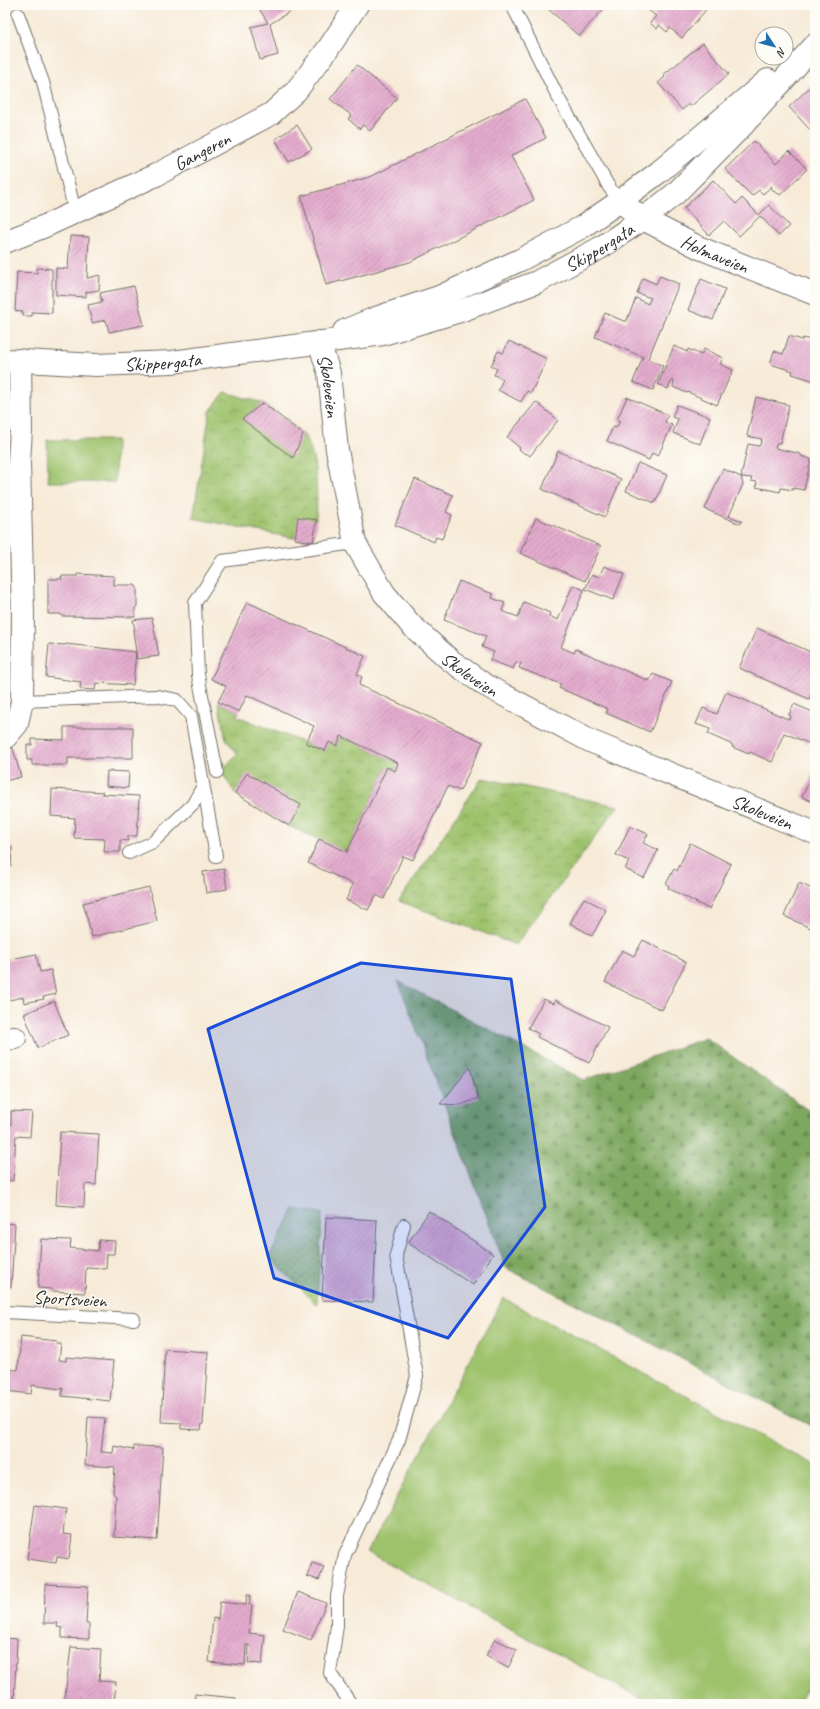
<svg xmlns="http://www.w3.org/2000/svg" width="820" height="1709" font-family="Caveat,sans-serif">
  <style>
    .grass { fill: url(#grass-dots); stroke: #64764c }
    .forest { fill: url(#forest-firs); stroke: #546a46 }
    .park { fill: url(#park-crowns); stroke: #64764c }
    .garden { fill: #9ec26c; stroke: #64764c }
    .building { fill: url(#building-hatch) }
    .lines { fill: none; stroke-linecap: round; stroke-linejoin: round }
    .service-casing { stroke: #726e68; stroke-width: 14 }
    .minor-casing { stroke: #726e68; stroke-width: 24 }
    .secondary-casing { stroke: #726e68; stroke-width: 24 }
    .service { stroke: #fff; stroke-width: 12 }
    .minor { stroke: #fff; stroke-width: 22 }
    .secondary { stroke: #fff; stroke-width: 22 }
    .marked { fill: #1d4ed8; fill-opacity: 0.2; stroke: #1d4ed8; stroke-width: 3; stroke-linejoin: round }
    .labels { text-anchor: middle; stroke-width: 3; stroke-linejoin: round; paint-order: stroke }
    .street-label { font-size: 19px; fill: #2b2b2b; stroke: #fdfcf7 }
  </style>
  <defs>
    <pattern id="grass-dots" width="8" height="8" patternUnits="userSpaceOnUse"><rect width="8" height="8" fill="#9ec26c"/><path d="M2 2h.1M6 6h.1" fill="none" stroke="#819e59" stroke-width="1.8" stroke-linecap="round"/></pattern>
    <pattern id="forest-firs" width="22" height="20" patternUnits="userSpaceOnUse"><rect width="22" height="20" fill="#7ea860"/><path d="M5 1l3.5 6h-7zM16 11l3.5 6h-7z" fill="#67894f"/></pattern>
    <pattern id="park-crowns" width="20" height="18" patternUnits="userSpaceOnUse"><rect width="20" height="18" fill="#9ec26c"/><path d="M2 6a3 3 0 1 1 6 0M12 15a3 3 0 1 1 6 0" fill="none" stroke="#819e59"/></pattern>
    <pattern id="building-hatch" width="6" height="6" patternUnits="userSpaceOnUse"><rect width="6" height="6" fill="#e4acce"/><path d="M-1 1l2-2M0 6l6-6M5 7l2-2" fill="none" stroke="#b98ca7"/></pattern>
  </defs>
  <rect width="100%" height="100%" fill="#fdfcf7"/>
  <filter id="ink" filterUnits="userSpaceOnUse"><feTurbulence type="fractalNoise" baseFrequency=".025" numOctaves="2"/><feDisplacementMap in="SourceGraphic" scale="8" xChannelSelector="R" yChannelSelector="G"/><feConvolveMatrix kernelMatrix="1 2 1 2 8 2 1 2 1" color-interpolation-filters="sRGB"/></filter>
  <filter id="wash" filterUnits="userSpaceOnUse"><feTurbulence type="fractalNoise" baseFrequency=".012" numOctaves="4" result="noise"/><feDisplacementMap in="SourceGraphic" scale="16" xChannelSelector="R" yChannelSelector="G"/><feGaussianBlur stdDeviation="0.9" result="paint"/><feColorMatrix in="noise" values="0 0 0 0 0 0 0 0 0 0 0 0 0 0 0 0 0 1.4 0 .05"/><feComposite in="paint" operator="in"/></filter>
  <g filter="url(#wash)">
    <rect width="100%" height="100%" fill="#f7ebd8"/>
    <path class="grass" d="M294,1209L322,1213L317,1305L269,1257Z"/>
    <path class="forest" d="M398,981L584,1080L706,1038L815,1115V1428L506,1268Z"/>
    <path class="park" d="M225,392L263,403L303,434C321,458 318,514 313,542L193,518L210,411Z
      M218,702L239,712L237,716L325,751L329,742L337,745L341,736L398,763L395,771L387,767L347,852L289,826L235,793L221,771L237,754L226,739Z
      M482,778L618,806L516,945L399,901Z"/>
    <path class="garden" d="M47,440H116L115,482H48Z
      M503,1298L815,1465V1673L799,1704H651L367,1552Z"/>
    <g id="blocks">
      <path class="building" d="M257,5H300L270,24L278,55L260,60L251,27L268,23Z
        M550,5H607L579,36L547,8Z
        M646,5H710L682,38L670,28L667,32L659,25L657,29L650,23L656,16L644,7Z
        M703,43L729,74L691,106L689,104L682,110L658,83L665,77L663,75Z
        M357,65L397,98L370,131L363,125L360,129L348,119L351,115L330,99Z
        M815,82V133L812,132L789,107Z
        M525,99L546,138L511,156L534,200L410,262L326,285L301,196L370,177Z
        M297,125L312,149L289,162L275,139Z
        M754,141L776,164L789,151L807,169L780,195L778,193L777,194L771,188L772,186L763,194L759,190L752,196L725,169Z
        M713,180L736,204L742,198L759,215L769,205L789,226L779,236L760,216L739,236L724,221L709,235L684,208Z
        M70,236L89,237L87,278L100,275L99,290L86,292V297L56,295V268L68,269Z
        M37,268L52,269V313L32,312V316H23V312L15,311L17,272L37,273Z
        M660,276L679,284L648,359L663,366L653,390L633,382L643,357L595,337L605,313L626,322L636,298L648,304L651,298L637,293L643,278L656,284Z
        M701,279L725,289L713,320L688,310Z
        M134,286L144,325L109,332L106,320L92,323L88,305L102,302L100,293Z
        M789,336L802,340L803,338L815,341V381L792,374L793,371L770,364L774,351L783,354Z
        M509,341L547,359L531,393L527,391L521,402L498,390L503,379L494,375L497,369L491,366L498,351L503,353Z
        M674,346L687,352L688,349L701,355L704,349L723,358L720,364L733,370L717,405L688,392L687,393L673,387L674,381L672,380L668,389L658,384Z
        M627,397L668,415L665,422L672,425L658,456L652,453L649,460L607,441L613,427L616,428L620,421L617,420Z
        M756,397L789,405L780,443H777L775,448L801,454V456L811,459L804,490L793,488V490L781,488L780,492L756,487L757,482L751,481L752,478L741,477L743,484L729,516L742,521L740,524L705,509L723,469L741,477L748,444L759,446L760,445L762,439L747,436Z
        M536,402L558,420L530,456L526,453L525,454L519,449L520,448L507,437Z
        M263,403L303,434L293,458L242,419Z
        M677,405L710,417L700,444L673,433L678,419L672,417Z
        M558,451L621,479L605,517L542,489Z
        M638,463L667,475L655,503L626,491Z
        M415,479L453,495L446,512L452,515L442,539L436,537L434,542L395,525Z
        M298,517L317,520L313,542L295,539Z
        M536,518L601,546L585,581L520,553Z
        M604,566L624,574L613,600L585,589L592,574L599,577Z
        M77,574L114,576V585H135L137,588V606L135,608V617L62,616L61,614H48V579H62L61,576H78Z
        M459,581L493,594L492,598L505,603L502,611L518,617L524,602L550,613L549,616L558,620L573,585L584,590L561,647L574,653L576,649L649,681L653,674L672,682L650,732L606,713L608,709L559,688L561,684L519,668L521,663L516,662L513,669L490,660L494,652L482,647L486,636L444,620Z
        M247,602L365,656L357,674L362,677L359,685L483,742L460,791L448,786L413,860L403,856L384,899L376,895L368,910L346,900L353,884L308,863L319,839L347,852L387,767L395,771L398,763L341,736L337,746L329,742L325,751L306,743L314,726L247,695L239,712L218,702L226,686L211,679Z
        M152,618L159,656L137,659L136,652L133,685L96,683L95,690L80,689L81,682L46,677L49,644L65,645L66,644L136,652L133,630H135L133,620Z
        M757,628L815,654V684L809,699L739,668Z
        M726,692L790,720L791,716L789,715L794,704L815,713V728L808,743L784,733L772,762L750,752L749,754L732,747L733,745L708,734L710,729L696,724L703,708L717,714Z
        M64,727H133V758H68V765H32V760H27V745H32V739L64,740Z
        M13,748L21,777L5,781V750Z
        M815,769V803L802,797Z
        M107,771L129,772L128,788L106,786Z
        M247,773L301,805L289,826L235,793Z
        M52,789L103,792L102,794L139,796L137,836H128V841L120,840V852H104L105,839L74,838L75,818L51,816Z
        M630,826L648,834L643,843L658,850L644,878L625,869L629,861L616,855Z
        M690,843L731,864L709,909L668,888L669,886L666,884L674,869L677,871Z
        M5,846L12,847L11,866L5,865Z
        M224,869L227,889L206,893L203,872Z
        M799,883L815,890V930L784,916Z
        M149,887L157,921L92,937L83,903Z
        M584,898L606,910L592,936L570,923Z
        M643,940L686,962L662,1010L605,982L622,950L634,956Z
        M36,954L40,972L51,970L56,994L43,997L44,999L24,1003L23,997L5,1001V960Z
        M544,999L554,1004L555,1000L608,1027L589,1063L537,1037L539,1034L528,1028Z
        M54,1001L68,1035L38,1048L24,1014Z
        M470,1067L478,1098L461,1105L440,1104Z
        M11,1111L32,1112L30,1137L16,1136L13,1181L8,1180V1184H5V1125H11Z
        M60,1132L99,1134L96,1185L85,1184L84,1207L56,1205Z
        M429,1211L493,1254L473,1285L408,1243Z
        M326,1217L377,1220L373,1302L322,1300Z
        M5,1223L15,1224L11,1287L5,1286Z
        M41,1239L71,1240L70,1248L98,1251L99,1240L115,1241L114,1254H107L106,1269L86,1268L85,1293L52,1291V1289L38,1288Z
        M21,1337L57,1341L56,1343L61,1344L59,1360L66,1361V1357L114,1361L110,1401L62,1396L63,1388L60,1389L32,1385L31,1394L5,1391V1369L18,1370Z
        M165,1349L208,1352L203,1424H202L201,1430L181,1429V1423L161,1422Z
        M88,1417L105,1418L101,1452L113,1453L114,1446L134,1450V1446L163,1447L157,1540L114,1537L116,1496L113,1493L115,1467L85,1465Z
        M35,1505L66,1509L63,1534L72,1535L69,1559L57,1557L56,1563L27,1559Z
        M312,1563L324,1567L319,1580L307,1576Z
        M45,1584L88,1586L86,1624H89V1639L62,1638V1628L57,1627L58,1623H44Z
        M298,1592L326,1603L311,1640L283,1629Z
        M247,1595H250L249,1605H252L249,1633L265,1635L262,1664L248,1663L249,1645H246L245,1665L209,1662L213,1618L218,1619L220,1602L246,1605Z
        M5,1638L17,1639L14,1704H5Z
        M495,1639L517,1650L508,1668L486,1656Z
        M71,1647L101,1649L99,1681L116,1682L114,1704H64Z
        M195,1694L236,1698V1704H194Z"/>
    </g>
  </g>
  <g filter="url(#ink)">
    <use href="#blocks" fill-opacity="0" stroke="#726e68" stroke-width="1"/>
    <g class="lines">
      <defs>
        <path id="service" d="M512,5L558,97L609,187L620,201
          M18,14L43,82L75,212
          M22,701L156,696L177,700L191,716L216,856
          M217,772L198,675L195,603L222,561L355,543
          M129,853L153,842L193,804L203,786
          M5,1312L134,1319
          M351,1704L330,1673L337,1626V1596L345,1555L399,1440L417,1376L396,1255L404,1225"/>
        <g id="minor">
          <path id="s1" d="M620,201L643,219L700,248L815,294"/>
          <path id="s2" d="M5,242L45,226L156,175L271,114L296,91L328,49L357,5"/>
          <path id="s3" d="M319,342L329,373L337,450L355,543L384,593L411,625L450,660L485,685L590,741L815,833"/>
          <path d="M5,738L17,724L22,701L23,615L19,462L21,430L20,360"/>
          <path d="M5,1039L15,1038"/>
        </g>
        <g id="secondary">
          <path d="M344,331L373,319L439,297L520,260L582,227L620,201L659,172L768,80"/>
          <path id="s4" d="M5,360L96,365L172,362L383,334L460,311L537,282L600,248L643,219L676,193L744,124L815,45"/>
        </g>
      </defs>
      <use href="#service" class="service-casing"/>
      <use href="#minor" class="minor-casing"/>
      <use href="#secondary" class="secondary-casing"/>
      <use href="#service" class="service"/>
      <use href="#minor" class="minor"/>
      <use href="#secondary" class="secondary"/>
    </g>
  </g>
  <path class="marked" d="M361,963L511,979L545,1207L448,1338L274,1278L208,1029Z"/>
  <g class="labels">
    <g class="street-label">
      <text dy="7" stroke="none"><textPath href="#s2" startOffset="217">Gangeren</textPath></text>
      <text dy="7" stroke="none"><textPath href="#s4" startOffset="614">Skippergata</textPath></text>
      <text dy="7" stroke="none"><textPath href="#s1" startOffset="109">Holmaveien</textPath></text>
      <text dy="7" stroke="none"><textPath href="#s4" startOffset="158">Skippergata</textPath></text>
      <text dy="7" stroke="none"><textPath href="#s3" startOffset="45">Skoleveien</textPath></text>
      <text dy="7" stroke="none"><textPath href="#s3" startOffset="381">Skoleveien</textPath></text>
      <text dy="7" stroke="none"><textPath href="#s3" startOffset="705">Skoleveien</textPath></text>
      <text transform="translate(70 1298) rotate(3)" y="7">Sportsveien</text>
    </g>
  </g>
  <rect width="820" height="1709" fill="none" stroke="#fdfcf7" stroke-width="20"/>
  <g transform="translate(774 46) rotate(126)"><circle r="19" fill="#fdfcf7" stroke="#a9a8a5"/>
  <path d="M0-3L7 15L0 10L-7 15Z" fill="#1f6fb2"/>
  <text y="-6" font-size="11" font-weight="bold" text-anchor="middle" fill="#2b2b2b">N</text>
  </g>
</svg>
